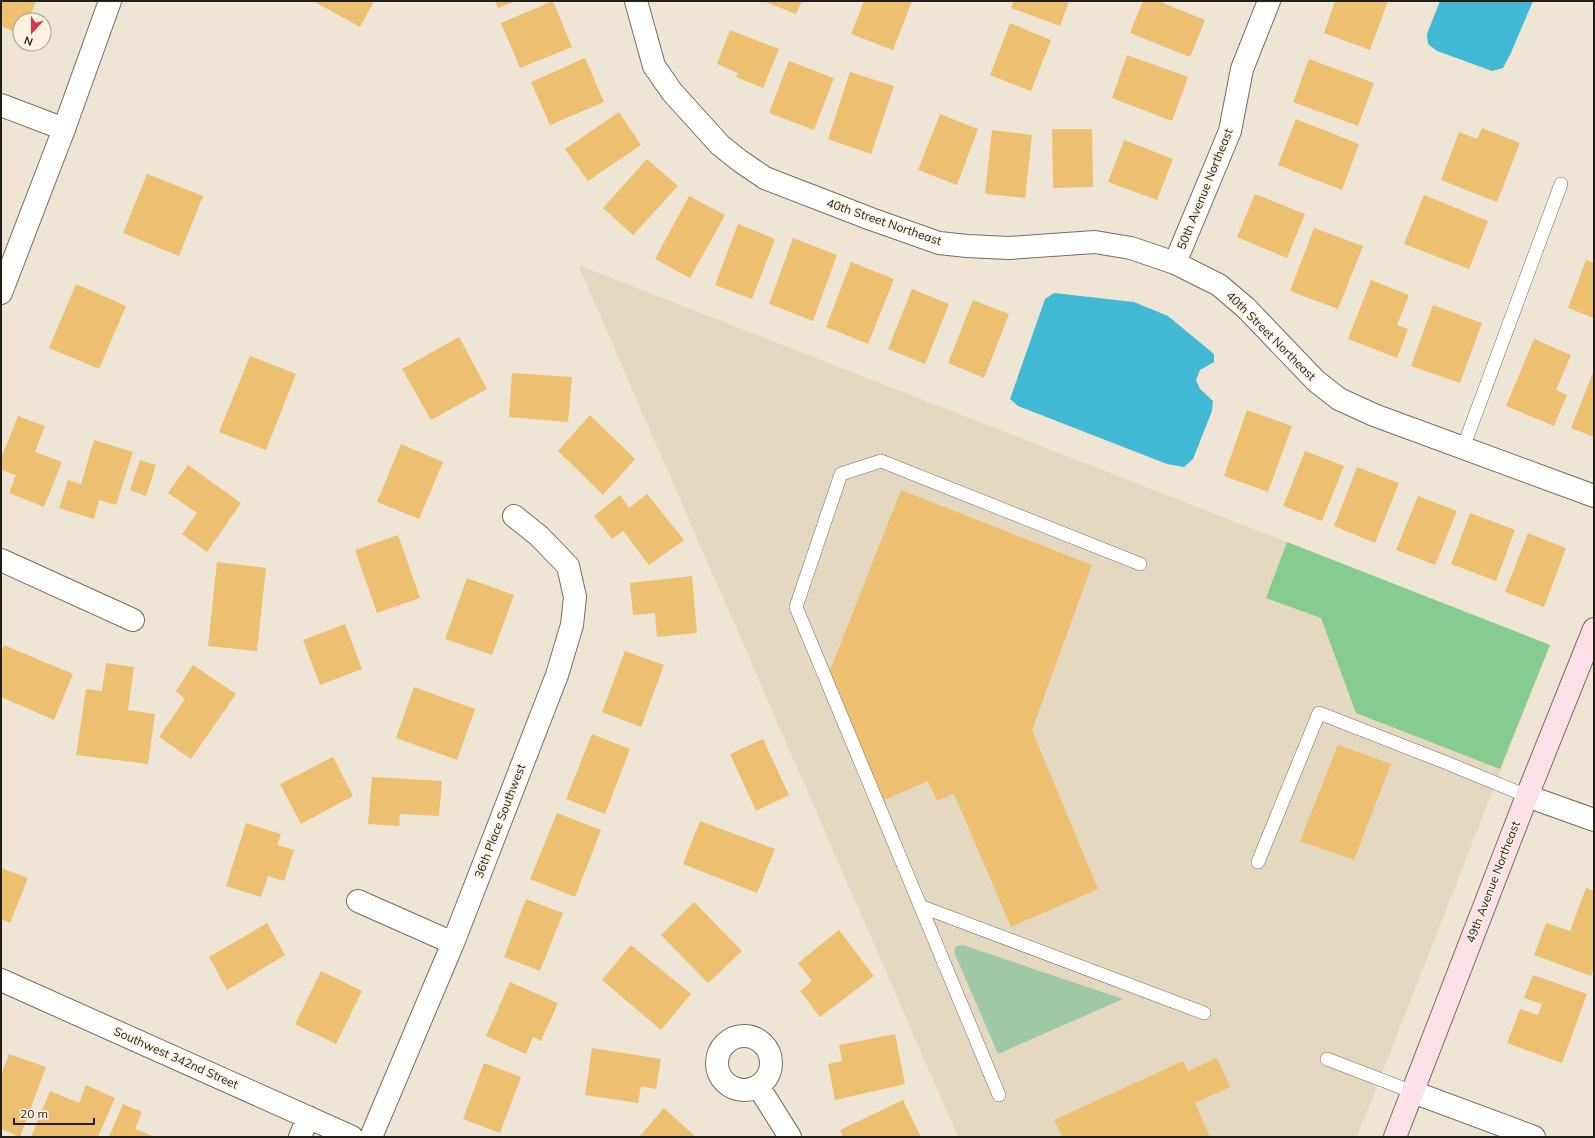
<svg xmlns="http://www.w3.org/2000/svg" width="1595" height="1138" font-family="Mulish,sans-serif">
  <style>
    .built { fill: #e5d8c1 }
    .green { fill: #9fc9a4 }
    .forest { fill: #86cc8f }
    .water { fill: #42b9d4 }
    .building { fill: #edc071 }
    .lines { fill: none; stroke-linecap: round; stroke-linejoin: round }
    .service-casing { stroke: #766d5f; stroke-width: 14 }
    .minor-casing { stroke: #766d5f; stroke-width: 24 }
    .tertiary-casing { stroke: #766d5f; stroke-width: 24 }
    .secondary-casing { stroke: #766d5f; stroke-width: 24 }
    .service { stroke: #fff; stroke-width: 13 }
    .minor { stroke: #fff; stroke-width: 22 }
    .tertiary { stroke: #fff; stroke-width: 22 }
    .secondary { stroke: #fee0e8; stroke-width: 22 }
    .labels { text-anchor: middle; stroke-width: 3; stroke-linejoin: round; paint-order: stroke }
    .street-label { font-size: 12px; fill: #221e18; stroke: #fcf2e1 }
  </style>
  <rect width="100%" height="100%" fill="#efe5d4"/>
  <path class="built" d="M578,265L1550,645L1357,1137H958Z"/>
  <path class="green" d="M963,945L1123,999L998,1054L954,952L956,946Z"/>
  <path class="forest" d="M1287,542L1550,645L1500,769L1356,713L1321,618L1266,598Z"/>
  <path class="water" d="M1440,1H1533L1510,55L1503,68L1492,71L1437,51L1428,44L1427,34Z
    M1054,293L1134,302L1168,316L1214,354V362L1200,370L1196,380L1200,389L1213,401L1212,411L1193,459L1184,467L1167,464L1018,406L1010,399L1045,299Z"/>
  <path class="building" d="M1,1H36L29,20H20V34L1,26Z
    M313,1H374L360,27Z
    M495,1H516L498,8Z
    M553,1L572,47L520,68L501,23Z
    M763,1H802L796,14Z
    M864,1H912L893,50L851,34Z
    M1014,1H1069L1060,26L1011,8Z
    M1143,1H1158L1205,20L1190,57L1130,33Z
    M1335,1H1388L1370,50L1324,33Z
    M1010,23L1051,40L1031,91L990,75Z
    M730,30L779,49L763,88L736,77L738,73L717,64Z
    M1127,55L1188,77L1172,121L1112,98Z
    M585,58L604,102L550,125L531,82Z
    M1309,59L1374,83L1358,126L1293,102Z
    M789,61L834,78L814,130L769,113Z
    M850,72L894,86L871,154L828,139Z
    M619,112L641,145L588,181L565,149Z
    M940,114L978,129L957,185L918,170Z
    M1296,119L1359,144L1342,190L1278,165Z
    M1482,128L1520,143L1497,202L1441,180L1459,132L1477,139Z
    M1052,129H1092L1093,187L1053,188Z
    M992,130L1032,135L1025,198L985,194Z
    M1124,140L1173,159L1157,200L1108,182Z
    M647,159L678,186L633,235L603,208Z
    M147,174L203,196L179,256L123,233Z
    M1255,194L1305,214L1287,258L1237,237Z
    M1424,195L1488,221L1469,269L1404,244Z
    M689,196L725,215L690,278L655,259Z
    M738,224L775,239L752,299L715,285Z
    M1314,228L1363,246L1338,309L1290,291Z
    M793,238L837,255L813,321L769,304Z
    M1586,260L1594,263V318L1568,308Z
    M851,262L894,279L868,344L826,327Z
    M1371,280L1409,295L1397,325L1408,329L1397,358L1348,339Z
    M76,284L126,306L99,369L49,348Z
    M912,289L949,304L925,364L888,349Z
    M973,300L1009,314L984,378L948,363Z
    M1433,305L1482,323L1460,383L1411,366Z
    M459,337L487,389L431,420L402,369Z
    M1534,339L1571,355L1556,390L1567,395L1554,426L1506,406Z
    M250,356L296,374L266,450L219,432Z
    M1594,370V437L1571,428Z
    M512,373L572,377L568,422L509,417Z
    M1247,410L1292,426L1268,492L1224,476Z
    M590,415L635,459L603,495L558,451Z
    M18,416L45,426L35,452L62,462L44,507L9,493L16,475L1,470V458Z
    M94,440L133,452L116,505L99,500L94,519L59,508L68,480L81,484Z
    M401,444L443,462L419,519L377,502Z
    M1305,451L1344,466L1322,521L1283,506Z
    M140,460L156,465L146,496L130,490Z
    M188,465L241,503L207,552L182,534L197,513L168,493Z
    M1357,467L1399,483L1375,543L1334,526Z
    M901,490L1092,565L1032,730L1098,889L1011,927L954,794L937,801L928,781L884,800L829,673Z
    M647,494L684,540L649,565L623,531L612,539L594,516L620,495L629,508Z
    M1418,496L1457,511L1435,565L1396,550Z
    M1470,513L1515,530L1496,581L1451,564Z
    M1528,533L1566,548L1544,607L1505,592Z
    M398,535L420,598L377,613L355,550Z
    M217,562L266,568L257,651L208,646Z
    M692,576L697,633L657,637L655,613L633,615L630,583Z
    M467,578L514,595L492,655L445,639Z
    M345,624L362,669L320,685L303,640Z
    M4,645L73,674L54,720L1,697V653Z
    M625,651L664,665L641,727L602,712Z
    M106,663L134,667L128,710L155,714L148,764L76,755L86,689L102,691Z
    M193,665L236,694L191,759L159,737L185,699L176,691Z
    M414,687L475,709L457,760L396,738Z
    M592,734L630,749L605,814L566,799Z
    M763,739L789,795L756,811L730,754Z
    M1338,745L1391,764L1354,860L1300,841Z
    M333,757L353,796L301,824L280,784Z
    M372,777L442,781L439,816L400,814L399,826L368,824Z
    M557,813L601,830L575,897L530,879Z
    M700,821L775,849L757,893L683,864Z
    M246,823L281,834L277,845L294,850L284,881L268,876L261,897L226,886Z
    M1,868L28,878L10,923L1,919Z
    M1586,888L1594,891V968L1591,976L1534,955L1546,923L1570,931Z
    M526,899L563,913L540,971L504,957Z
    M694,902L742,951L708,983L661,935Z
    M267,923L285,955L227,990L209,957Z
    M839,930L874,976L820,1017L800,991L812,981L798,963Z
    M631,945L691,994L661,1030L602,980Z
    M321,971L362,991L336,1044L295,1024Z
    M1533,975L1587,994L1562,1063L1507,1043L1520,1009L1538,1015L1542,1004L1524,998Z
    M510,982L558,1003L541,1041L533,1037L526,1054L486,1036Z
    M895,1034L905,1084L835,1100L828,1064L842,1061L839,1045Z
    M592,1048L661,1059L656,1089L641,1086L638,1103L585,1095Z
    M9,1054L46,1067L20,1137L1,1129V1075Z
    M1217,1058L1230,1087L1195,1103L1210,1137H1062L1054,1120L1183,1061L1188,1071Z
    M484,1063L521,1077L500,1133L463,1119Z
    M86,1085L115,1098L98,1137H31L50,1091L79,1103Z
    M903,1100L921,1137H843L840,1130Z
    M123,1104L142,1112L135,1129L155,1137H109Z
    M664,1108L696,1137H639Z"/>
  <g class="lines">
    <defs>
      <path id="service" d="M1463,448L1561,184
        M1258,862L1319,713L1442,761L1527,796
        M920,906L1204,1013
        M1327,1059L1413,1092
        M999,1095L796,607L841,474L881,461L1140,564"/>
      <path id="minor" d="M636,1L654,66L672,92L720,145L740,161L765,178L871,219L939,243L967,246L1009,248L1095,242L1131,248L1175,263L1219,285L1246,308L1316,381L1339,399L1374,415L1594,496
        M64,129L110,1
        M1175,263L1230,131L1242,69L1269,1
        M1,560L133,620
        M1527,796L1594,820
        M358,901L453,943
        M1,980L352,1137
        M717 1063a27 27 0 1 1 54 0a27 27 0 1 1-54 0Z
        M758,1086L790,1137
        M1413,1092L1534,1137
        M300,1137L308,1117
        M371,1137L453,943L557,675L572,625L575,597L568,566L539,536L514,516"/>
      <path id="tertiary" d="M1,105L64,129L1,293"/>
      <path id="secondary" d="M1395,1137L1527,796L1594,629"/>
    </defs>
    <use href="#service" class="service-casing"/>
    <use href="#minor" class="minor-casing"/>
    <use href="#tertiary" class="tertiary-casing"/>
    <use href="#secondary" class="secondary-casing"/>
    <use href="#service" class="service"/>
    <use href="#minor" class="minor"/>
    <use href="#tertiary" class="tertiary"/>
    <use href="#secondary" class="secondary"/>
  </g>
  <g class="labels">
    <g class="street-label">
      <text transform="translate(1205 189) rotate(-68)" y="4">50th Avenue Northeast</text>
      <text transform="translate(884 222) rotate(19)" y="4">40th Street Northeast</text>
      <text transform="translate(1271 336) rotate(45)" y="4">40th Street Northeast</text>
      <text transform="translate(500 821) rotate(-69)" y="4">36th Place Southwest</text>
      <text transform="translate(1493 882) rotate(-69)" y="4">49th Avenue Northeast</text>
      <text transform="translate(176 1058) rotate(24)" y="4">Southwest 342nd Street</text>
    </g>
  </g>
  <rect width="1595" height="1138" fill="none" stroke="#221e18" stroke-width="4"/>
  <g transform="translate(32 32) rotate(201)"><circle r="19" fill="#fcf2e1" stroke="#a59d91"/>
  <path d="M0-3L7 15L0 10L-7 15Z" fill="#cc3c4d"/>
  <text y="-6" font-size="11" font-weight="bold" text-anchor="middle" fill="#221e18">N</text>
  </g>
  <path d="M14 1118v6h80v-6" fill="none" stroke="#221e18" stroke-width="2"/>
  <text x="20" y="1118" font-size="12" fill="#221e18" stroke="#fcf2e1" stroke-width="3" paint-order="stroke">20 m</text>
</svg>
